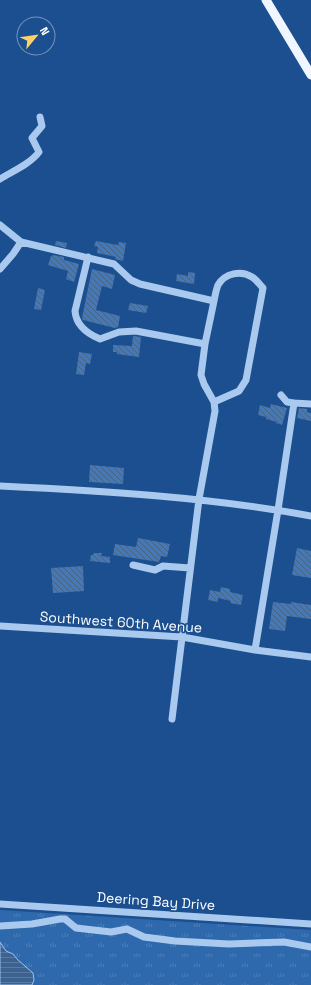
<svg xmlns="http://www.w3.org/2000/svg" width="311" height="985" font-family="'Space Grotesk',sans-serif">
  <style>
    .grass { fill: url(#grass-tufts) }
    .water { fill: url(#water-rules); stroke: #9cc4f0 }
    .building { fill: url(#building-back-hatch) }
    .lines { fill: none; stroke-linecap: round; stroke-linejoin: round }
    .minor { stroke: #a9c9ee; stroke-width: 7 }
    .major { stroke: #f0f6ff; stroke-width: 9 }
    .labels { text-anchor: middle; stroke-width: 3.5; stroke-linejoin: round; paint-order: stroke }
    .street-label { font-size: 14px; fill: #fff; stroke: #1b4f8f }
  </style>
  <defs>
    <pattern id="grass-tufts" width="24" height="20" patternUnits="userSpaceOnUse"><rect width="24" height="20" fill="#2e69ad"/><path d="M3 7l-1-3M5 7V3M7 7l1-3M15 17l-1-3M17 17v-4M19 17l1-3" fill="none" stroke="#4d80b9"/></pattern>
    <pattern id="water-rules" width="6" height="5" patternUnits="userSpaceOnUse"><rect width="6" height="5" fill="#3c6290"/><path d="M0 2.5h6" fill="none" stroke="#597aa1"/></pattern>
    <pattern id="building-back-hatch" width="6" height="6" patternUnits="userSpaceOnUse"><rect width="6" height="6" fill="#4478b7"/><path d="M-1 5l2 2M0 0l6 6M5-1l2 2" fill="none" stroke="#486282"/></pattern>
  </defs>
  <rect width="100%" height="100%" fill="#1b4f8f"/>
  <path class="grass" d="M0,910L311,930V985H0Z"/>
  <path class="water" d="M0,942L6,951L13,954L18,960L33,973L34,980L32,985H0Z"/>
  <path class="building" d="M56,241L67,243L66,248L55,245Z
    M96,241L118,245L119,242L126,243L123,261L115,259L116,257L97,253L98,247L94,246Z
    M53,255L64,257V260L79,264L74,282L66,279L68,271L48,265L51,256H52Z
    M92,269L115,275L112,289L102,286L96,310L120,316L118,327L115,328L83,320L82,318Z
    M188,272L195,273L194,284L176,281L177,274L188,276Z
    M38,288L45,290L41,310L34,309Z
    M130,303L148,306L146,313L128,310Z
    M133,336L141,337L139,357L117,354V352H113V345L132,346Z
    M79,352L92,354L90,364L86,363L84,375L76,374Z
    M271,404L287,408L282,425L276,423L277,422L266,419V417L258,415L260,405L270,408Z
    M299,408L307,409V412L311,413V421L297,418Z
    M90,465L124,468L123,484L89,482Z
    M138,538L170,544L167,557L161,556L159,562L113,555L115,544L136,547Z
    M297,548L311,551V578L292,575Z
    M94,553H102L101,556L110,557V563L90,561L91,555H93Z
    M83,566L84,591L53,593L51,568Z
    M221,587L230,589V592L243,595L241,605L230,603L231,601L218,598V602L208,600L210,590L220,592Z
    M273,602L291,604V602L311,605V619L287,616L285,631L269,629Z"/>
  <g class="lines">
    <path class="minor" d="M0,179C13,171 30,164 39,152L32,138L42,126L40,117
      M0,225L21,242L114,264L131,280L140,284L214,301C215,296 216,290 218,285C225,273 241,270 252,277C256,279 260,285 263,288L246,380L239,391L214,402
      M88,257L75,311C76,325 88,334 100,339L119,332L136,331L205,344
      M0,269L13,254L21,242
      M281,395L287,402L294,403
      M0,486C104,491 208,497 311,516
      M133,565L155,570L163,566L190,568
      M0,626L182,637L255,650L311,657
      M255,650L278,510L294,403L311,404
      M172,719L199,499L215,411L214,402L204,384L201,375L205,344L214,301
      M0,904L311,924
      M0,926L32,924L60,919H65L76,928L111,932L127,929L144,937L175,941L229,944L284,942L311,947"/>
    <path class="major" d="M266,0L311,75"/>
  </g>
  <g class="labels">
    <g class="street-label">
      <text transform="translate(121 622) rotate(4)" y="5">Southwest 60th Avenue</text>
      <text transform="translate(156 901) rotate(4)" y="5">Deering Bay Drive</text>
    </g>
  </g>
  <g transform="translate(36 36) rotate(61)"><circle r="19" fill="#1b4f8f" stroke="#7695bc"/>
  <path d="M0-3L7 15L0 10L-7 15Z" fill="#ffd166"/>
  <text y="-6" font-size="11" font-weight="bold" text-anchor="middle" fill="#ffffff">N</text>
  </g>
</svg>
